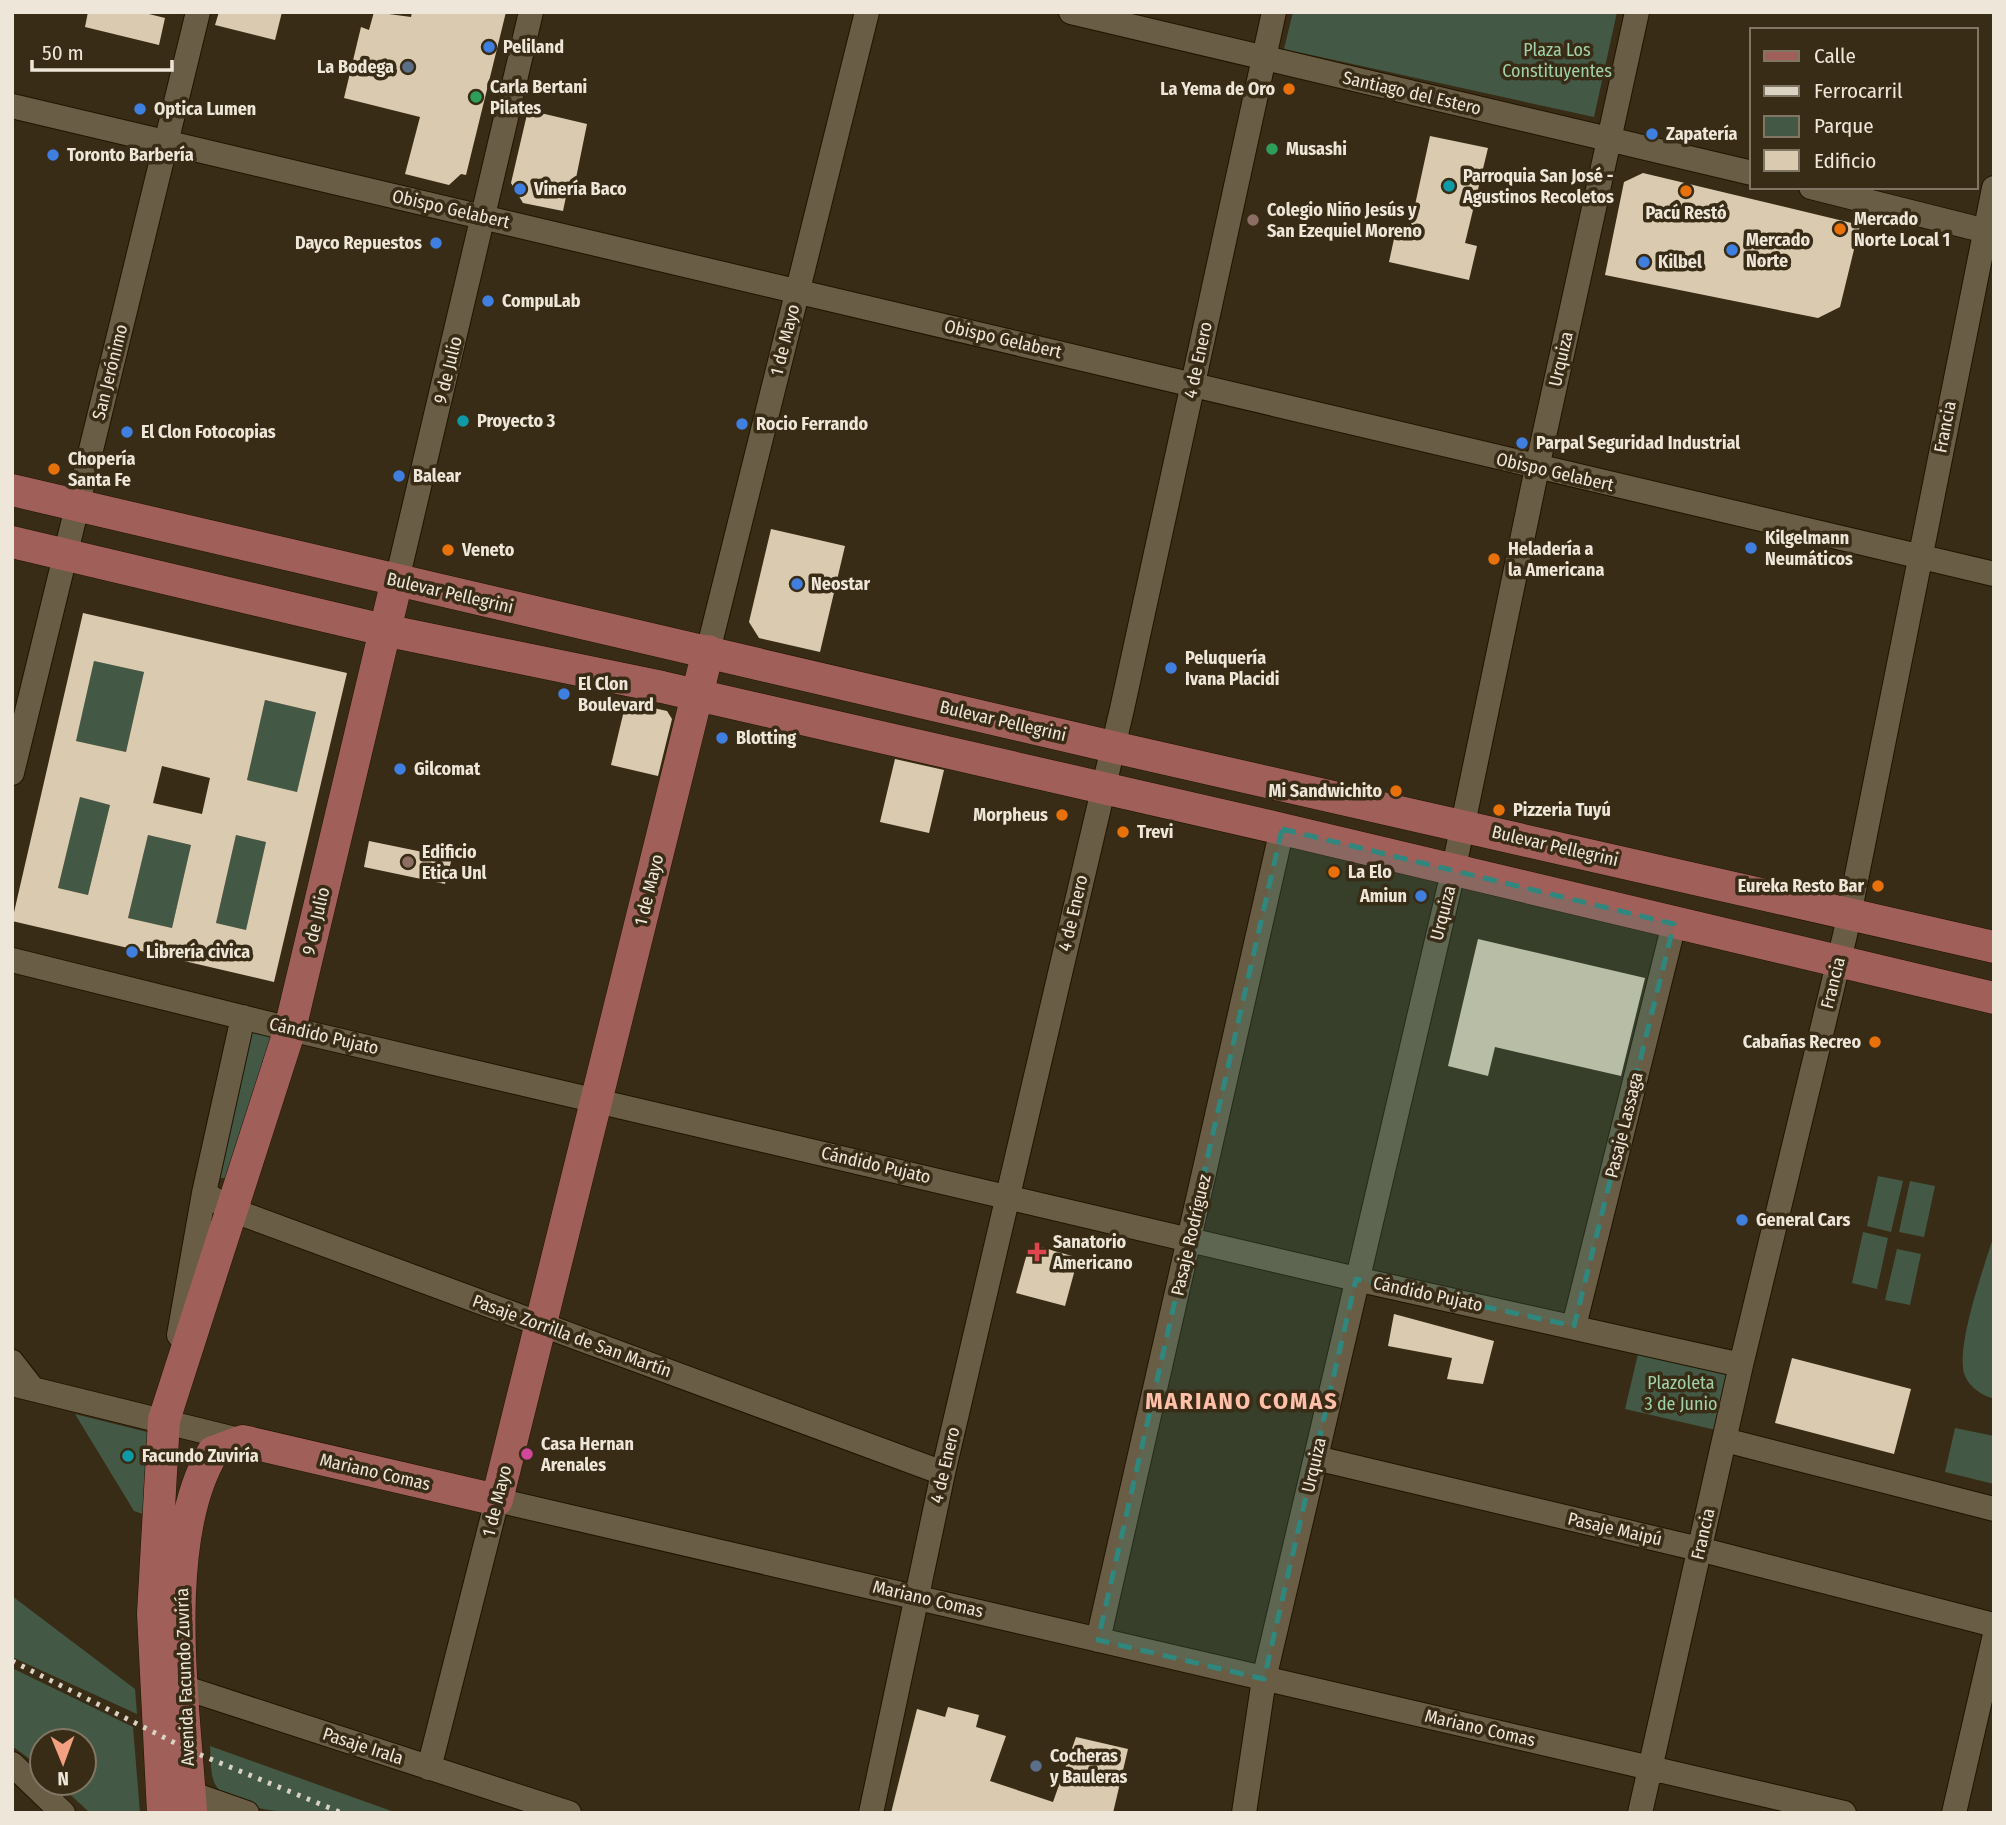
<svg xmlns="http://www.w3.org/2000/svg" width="2006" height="1825" font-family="'Fira Sans Condensed',sans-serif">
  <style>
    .green { fill: #435946 }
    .building { fill: #dacbb0; fill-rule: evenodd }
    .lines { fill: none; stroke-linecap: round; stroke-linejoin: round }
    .minor-casing { stroke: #201401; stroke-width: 26 }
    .major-casing { stroke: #201401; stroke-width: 33 }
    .minor { stroke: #6a5d45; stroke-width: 24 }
    .major { stroke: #a15f5a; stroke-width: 32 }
    .rail { stroke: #dad2c3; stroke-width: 5; stroke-dasharray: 3.5 7; stroke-linecap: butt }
    .marked { fill: #30877e; fill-opacity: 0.2; stroke: #30877e; stroke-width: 5; stroke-dasharray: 14 9; stroke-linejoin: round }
    .shop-dot { fill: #3f7fe0; stroke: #392c16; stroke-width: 2.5 }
    .service-dot { fill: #5c6f8a; stroke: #392c16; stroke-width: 2.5 }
    .food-dot { fill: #e8710a; stroke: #392c16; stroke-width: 2.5 }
    .leisure-dot { fill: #2e9e5b; stroke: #392c16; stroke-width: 2.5 }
    .culture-dot { fill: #0f9aa8; stroke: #392c16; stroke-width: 2.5 }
    .education-dot { fill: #8d6e63; stroke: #392c16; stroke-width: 2.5 }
    .health-dot { fill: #e0444e; stroke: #392c16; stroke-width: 2.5 }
    .hotel-dot { fill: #d1479c; stroke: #392c16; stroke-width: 2.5 }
    .labels { text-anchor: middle; stroke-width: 7; stroke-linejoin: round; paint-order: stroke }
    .poi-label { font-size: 18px; font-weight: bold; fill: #eee6d8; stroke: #392c16; text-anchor: start }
    .park-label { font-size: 18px; fill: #a1d1a8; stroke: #392c16 }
    .street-label { font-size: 18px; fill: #eee6d8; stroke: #392c16 }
    .district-label { font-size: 24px; font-weight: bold; letter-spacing: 2px; fill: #ffbfa9; stroke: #392c16 }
  </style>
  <rect width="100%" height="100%" fill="#392c16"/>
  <path class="green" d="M1293,12H1617L1594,117L1284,49Z
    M94,661L144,672L126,752L76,741Z
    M265,700L316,712L297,792L247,780Z
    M80,797L110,805L88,895L58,888Z
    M148,835L191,845L172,928L128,918Z
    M236,835L266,842L246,930L216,923Z
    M248,1025L276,1031L227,1178H221L216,1174Z
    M1878,1176L1903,1181L1891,1232L1867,1226Z
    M1910,1181L1935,1186L1924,1237L1899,1232Z
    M1863,1232L1888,1238L1877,1289L1852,1283Z
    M1994,1235V1399C1982,1395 1970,1388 1965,1376C1954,1350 1985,1264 1994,1235Z
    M1897,1249L1921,1254L1910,1305L1885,1300Z
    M1638,1354L1729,1375L1716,1430L1625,1409Z
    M75,1414L151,1433L146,1515L134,1511Z
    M1955,1428L1994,1436V1484L1945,1472Z
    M12,1596L135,1689L137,1714L12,1657Z
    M12,1668L133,1727L140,1813H90L58,1783H84V1741H42V1768L12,1746Z
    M210,1746L397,1813C358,1813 235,1823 215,1784C210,1774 211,1757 210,1746Z"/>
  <path class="building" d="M88,12H141L165,18L159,45L85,27Z
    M219,12H282L275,40L215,25Z
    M374,12L411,17L412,12H506L466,175L461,174L449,185L405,174L420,117L344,98L361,27L369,30Z
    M528,110L587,124L574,188L568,187L563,211L523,203L511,183Z
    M1430,136L1488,148L1465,243L1477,246L1469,280L1389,262L1397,225L1410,228Z
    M1643,173L1860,225L1840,307L1818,318L1605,275L1624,182Z
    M771,529L845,546L820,652L759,638L749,622Z
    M83,613L347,673L274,982L12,921ZM94,661L144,672L126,752L76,741ZM265,700L316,712L297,792L247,780ZM162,766L210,778L202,814L153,803ZM80,797L110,805L88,895L58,888ZM148,835L191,845L172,928L128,918ZM236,835L266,842L246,930L216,923Z
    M626,702L667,711L672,719L658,776L611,765Z
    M895,759L944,770L929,833L880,822Z
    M369,841L452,858L445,884L364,867Z
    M1478,939L1645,978L1621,1076L1495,1047L1488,1076L1448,1066Z
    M1041,1247L1072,1256L1077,1262L1065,1306L1016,1293L1028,1250L1041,1254Z
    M1394,1314L1494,1341L1483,1384L1447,1379L1452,1358L1388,1346Z
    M1792,1358L1911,1389L1894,1454L1775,1423Z
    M948,1707L979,1715L976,1727L1006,1736L990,1781L1053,1802L1076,1737L1128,1749L1113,1813H891L917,1709L945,1717Z"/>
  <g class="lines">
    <defs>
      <path id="minor" d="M1071,12L1752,173
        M12,106L1994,574
        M1811,187L1994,233
        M397,580L531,12
        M708,651L867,12
        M12,773L198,12
        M12,960L290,1029L1356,1279L1741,1365
        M204,1193L232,1210L943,1473
        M1574,1326L1674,924
        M179,1335L204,1193L243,1017
        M12,1362L33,1389
        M12,1384L243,1441
        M1725,1440L1994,1509
        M1316,1458L1699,1549L1994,1625
        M1098,1640L1282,829
        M167,1682L569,1813
        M12,1764L63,1813
        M429,1768L497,1500L1844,1813
        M190,1793L247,1813
        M871,1813L943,1473L1122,709L1274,12
        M1244,1813L1264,1679L1453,872L1537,468L1637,12
        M1640,1813L1741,1365L1845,935L1994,188
        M1954,1813L1994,1639"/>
      <path id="major" d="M12,490L1113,747L1994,947
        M12,542L384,630L662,687L1282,829L1994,998
        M163,1813L153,1614L164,1420L290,1029L397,580
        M191,1813C185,1710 159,1543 213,1452L243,1441L497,1500L708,651"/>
    </defs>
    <use href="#minor" class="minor-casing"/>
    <use href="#major" class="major-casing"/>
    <use href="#minor" class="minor"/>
    <use href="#major" class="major"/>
    <path class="rail" d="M12,1661L191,1751L342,1813"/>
  </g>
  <path class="marked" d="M1282,829L1674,924L1574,1326L1356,1279L1264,1679L1098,1640Z"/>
  <g class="shop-dot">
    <circle cx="489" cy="47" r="7"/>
    <circle cx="140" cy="109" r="7"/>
    <circle cx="1652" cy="134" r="7"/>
    <circle cx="53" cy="155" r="7"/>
    <circle cx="520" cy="189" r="7"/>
    <circle cx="436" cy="243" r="7"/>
    <circle cx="1732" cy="250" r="7"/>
    <circle cx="1644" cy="262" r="7"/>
    <circle cx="488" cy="301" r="7"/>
    <circle cx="742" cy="424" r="7"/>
    <circle cx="127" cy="432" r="7"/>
    <circle cx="1522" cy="443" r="7"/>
    <circle cx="399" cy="476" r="7"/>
    <circle cx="1751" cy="548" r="7"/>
    <circle cx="797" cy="584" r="7"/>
    <circle cx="1171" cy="668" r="7"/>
    <circle cx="564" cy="694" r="7"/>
    <circle cx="722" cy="738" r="7"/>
    <circle cx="400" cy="769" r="7"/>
    <circle cx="1421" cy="896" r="7"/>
    <circle cx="132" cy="952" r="7"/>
    <circle cx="1742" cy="1220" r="7"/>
  </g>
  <g class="service-dot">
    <circle cx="408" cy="67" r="7"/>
    <circle cx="1036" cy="1766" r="7"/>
  </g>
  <g class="food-dot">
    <circle cx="1289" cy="89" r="7"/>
    <circle cx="1686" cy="191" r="7"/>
    <circle cx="1840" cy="229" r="7"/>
    <circle cx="54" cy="469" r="7"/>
    <circle cx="448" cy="550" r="7"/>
    <circle cx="1494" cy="559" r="7"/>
    <circle cx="1396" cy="791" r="7"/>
    <circle cx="1499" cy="810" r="7"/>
    <circle cx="1062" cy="815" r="7"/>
    <circle cx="1123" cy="832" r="7"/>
    <circle cx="1334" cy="872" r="7"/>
    <circle cx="1878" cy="886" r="7"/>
    <circle cx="1875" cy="1042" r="7"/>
  </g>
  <g class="leisure-dot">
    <circle cx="476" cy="97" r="7"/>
    <circle cx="1272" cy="149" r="7"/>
  </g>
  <g class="culture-dot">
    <circle cx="1449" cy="186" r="7"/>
    <circle cx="463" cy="421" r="7"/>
    <circle cx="128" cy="1456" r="7"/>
  </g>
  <g class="education-dot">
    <circle cx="1253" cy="220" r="7"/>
    <circle cx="408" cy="862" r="7"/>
  </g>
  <path class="health-dot" d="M1033.5 1241.5h7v7h7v7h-7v7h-7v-7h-7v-7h7z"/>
  <circle class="hotel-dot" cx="527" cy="1454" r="7"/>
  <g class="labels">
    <g class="poi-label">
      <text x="503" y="53">Peliland</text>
      <text x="394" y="73" text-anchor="end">La Bodega</text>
      <text x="490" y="93">Carla Bertani<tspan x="490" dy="21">Pilates</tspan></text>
      <text x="1275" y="95" text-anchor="end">La Yema de Oro</text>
      <text x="154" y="115">Optica Lumen</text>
      <text x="1666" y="140">Zapatería</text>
      <text x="1286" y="155">Musashi</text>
      <text x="67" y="161">Toronto Barbería</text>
      <text x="1463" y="182">Parroquia San José -<tspan x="1463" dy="21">Agustinos Recoletos</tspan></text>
      <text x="534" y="195">Vinería Baco</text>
      <text x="1267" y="216">Colegio Niño Jesús y<tspan x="1267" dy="21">San Ezequiel Moreno</tspan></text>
      <text x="1686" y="219" text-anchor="middle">Pacú Restó</text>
      <text x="1854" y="225">Mercado<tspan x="1854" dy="21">Norte Local 1</tspan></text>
      <text x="1746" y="246">Mercado<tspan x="1746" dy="21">Norte</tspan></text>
      <text x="422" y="249" text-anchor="end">Dayco Repuestos</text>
      <text x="1658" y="268">Kilbel</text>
      <text x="502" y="307">CompuLab</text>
      <text x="477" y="427">Proyecto 3</text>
      <text x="756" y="430">Rocio Ferrando</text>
      <text x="141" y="438">El Clon Fotocopias</text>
      <text x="1536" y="449">Parpal Seguridad Industrial</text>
      <text x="68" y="465">Chopería<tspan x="68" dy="21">Santa Fe</tspan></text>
      <text x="413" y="482">Balear</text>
      <text x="1765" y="544">Kilgelmann<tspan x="1765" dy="21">Neumáticos</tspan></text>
      <text x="1508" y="555">Heladería a<tspan x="1508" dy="21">la Americana</tspan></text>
      <text x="462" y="556">Veneto</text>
      <text x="811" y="590">Neostar</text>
      <text x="1185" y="664">Peluquería<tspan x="1185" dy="21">Ivana Placidi</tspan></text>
      <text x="578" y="690">El Clon<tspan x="578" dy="21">Boulevard</tspan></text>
      <text x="736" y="744">Blotting</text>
      <text x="414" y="775">Gilcomat</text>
      <text x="1382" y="797" text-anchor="end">Mi Sandwichito</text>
      <text x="1513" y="816">Pizzeria Tuyú</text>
      <text x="1048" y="821" text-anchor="end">Morpheus</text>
      <text x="1137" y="838">Trevi</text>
      <text x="422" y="858">Edificio<tspan x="422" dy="21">Etica Unl</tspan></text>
      <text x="1348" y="878">La Elo</text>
      <text x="1864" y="892" text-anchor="end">Eureka Resto Bar</text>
      <text x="1407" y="902" text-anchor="end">Amiun</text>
      <text x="146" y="958">Librería civica</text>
      <text x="1861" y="1048" text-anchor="end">Cabañas Recreo</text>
      <text x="1756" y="1226">General Cars</text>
      <text x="1053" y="1248">Sanatorio<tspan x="1053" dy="21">Americano</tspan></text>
      <text x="541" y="1450">Casa Hernan<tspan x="541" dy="21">Arenales</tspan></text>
      <text x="142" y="1462">Facundo Zuviría</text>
      <text x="1050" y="1762">Cocheras<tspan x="1050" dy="21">y Bauleras</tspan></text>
    </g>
    <g class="park-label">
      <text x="1557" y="56">Plaza Los<tspan x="1557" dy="21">Constituyentes</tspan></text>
      <text x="1681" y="1389">Plazoleta<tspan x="1681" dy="21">3 de Junio</tspan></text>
    </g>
    <g class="street-label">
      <text transform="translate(1412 93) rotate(13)" y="6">Santiago del Estero</text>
      <text transform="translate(451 209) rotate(13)" y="6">Obispo Gelabert</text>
      <text transform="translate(1003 339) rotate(13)" y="6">Obispo Gelabert</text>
      <text transform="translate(785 340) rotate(-76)" y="6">1 de Mayo</text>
      <text transform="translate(1561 359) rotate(-77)" y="6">Urquiza</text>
      <text transform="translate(1198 360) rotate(-78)" y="6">4 de Enero</text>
      <text transform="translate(448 370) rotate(-76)" y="6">9 de Julio</text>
      <text transform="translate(110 372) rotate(-76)" y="6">San Jerónimo</text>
      <text transform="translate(1945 427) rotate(-79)" y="6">Francia</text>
      <text transform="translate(1555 472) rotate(13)" y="6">Obispo Gelabert</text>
      <text transform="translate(450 593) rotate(13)" y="6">Bulevar Pellegrini</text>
      <text transform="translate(1003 721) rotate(13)" y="6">Bulevar Pellegrini</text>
      <text transform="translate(1555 846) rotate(13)" y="6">Bulevar Pellegrini</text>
      <text transform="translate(649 890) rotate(-76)" y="6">1 de Mayo</text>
      <text transform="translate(1073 913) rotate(-77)" y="6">4 de Enero</text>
      <text transform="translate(1443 913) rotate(-76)" y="6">Urquiza</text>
      <text transform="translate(316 921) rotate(-77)" y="6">9 de Julio</text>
      <text transform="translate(1833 983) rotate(-76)" y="6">Francia</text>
      <text transform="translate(324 1036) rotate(13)" y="6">Cándido Pujato</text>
      <text transform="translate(1624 1125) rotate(-76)" y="6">Pasaje Lassaga</text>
      <text transform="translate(876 1165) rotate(13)" y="6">Cándido Pujato</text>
      <text transform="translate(1191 1235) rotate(-77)" y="6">Pasaje Rodríguez</text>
      <text transform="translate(1428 1294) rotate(12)" y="6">Cándido Pujato</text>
      <text transform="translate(572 1336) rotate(20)" y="6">Pasaje Zorrilla de San Martín</text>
      <text transform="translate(945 1465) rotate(-77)" y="6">4 de Enero</text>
      <text transform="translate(1314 1465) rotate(-77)" y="6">Urquiza</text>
      <text transform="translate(375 1472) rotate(13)" y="6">Mariano Comas</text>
      <text transform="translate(497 1501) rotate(-76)" y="6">1 de Mayo</text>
      <text transform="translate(1615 1529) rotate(13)" y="6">Pasaje Maipú</text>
      <text transform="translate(1703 1534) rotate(-77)" y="6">Francia</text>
      <text transform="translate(928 1599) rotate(13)" y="6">Mariano Comas</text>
      <text transform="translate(185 1677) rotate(-92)" y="6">Avenida Facundo Zuviría</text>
      <text transform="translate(1480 1728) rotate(13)" y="6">Mariano Comas</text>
      <text transform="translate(363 1746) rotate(18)" y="6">Pasaje Irala</text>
    </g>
    <g class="district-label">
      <text x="1242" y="1409">MARIANO COMAS</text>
    </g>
  </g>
  <rect width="2006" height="1825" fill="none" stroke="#eee6d8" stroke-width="28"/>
  <rect x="1750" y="28" width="228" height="161" fill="#392c16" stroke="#817664" stroke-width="2"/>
  <rect x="1764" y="51" width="35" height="10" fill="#a15f5a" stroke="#817664" stroke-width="2"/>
  <text x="1814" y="63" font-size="21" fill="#eee6d8">Calle</text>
  <rect x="1764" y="86" width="35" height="10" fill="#dad2c3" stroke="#817664" stroke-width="2"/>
  <text x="1814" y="98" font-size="21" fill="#eee6d8">Ferrocarril</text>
  <rect x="1764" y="116" width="35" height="21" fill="#435946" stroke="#817664" stroke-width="2"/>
  <text x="1814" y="133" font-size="21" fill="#eee6d8">Parque</text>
  <rect x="1764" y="150" width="35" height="21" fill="#dacbb0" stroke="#817664" stroke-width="2"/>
  <text x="1814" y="168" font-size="21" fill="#eee6d8">Edificio</text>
  <g transform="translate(63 1762) rotate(179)"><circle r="33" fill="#392c16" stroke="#817664" stroke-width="2"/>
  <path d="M0-5L12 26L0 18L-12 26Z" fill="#f39f82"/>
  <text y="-10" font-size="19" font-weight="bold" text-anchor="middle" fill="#eee6d8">N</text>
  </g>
  <path d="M32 60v10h140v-10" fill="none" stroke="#eee6d8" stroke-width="3.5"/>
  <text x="42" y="60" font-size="21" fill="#eee6d8" stroke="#392c16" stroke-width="5" paint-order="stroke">50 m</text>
</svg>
